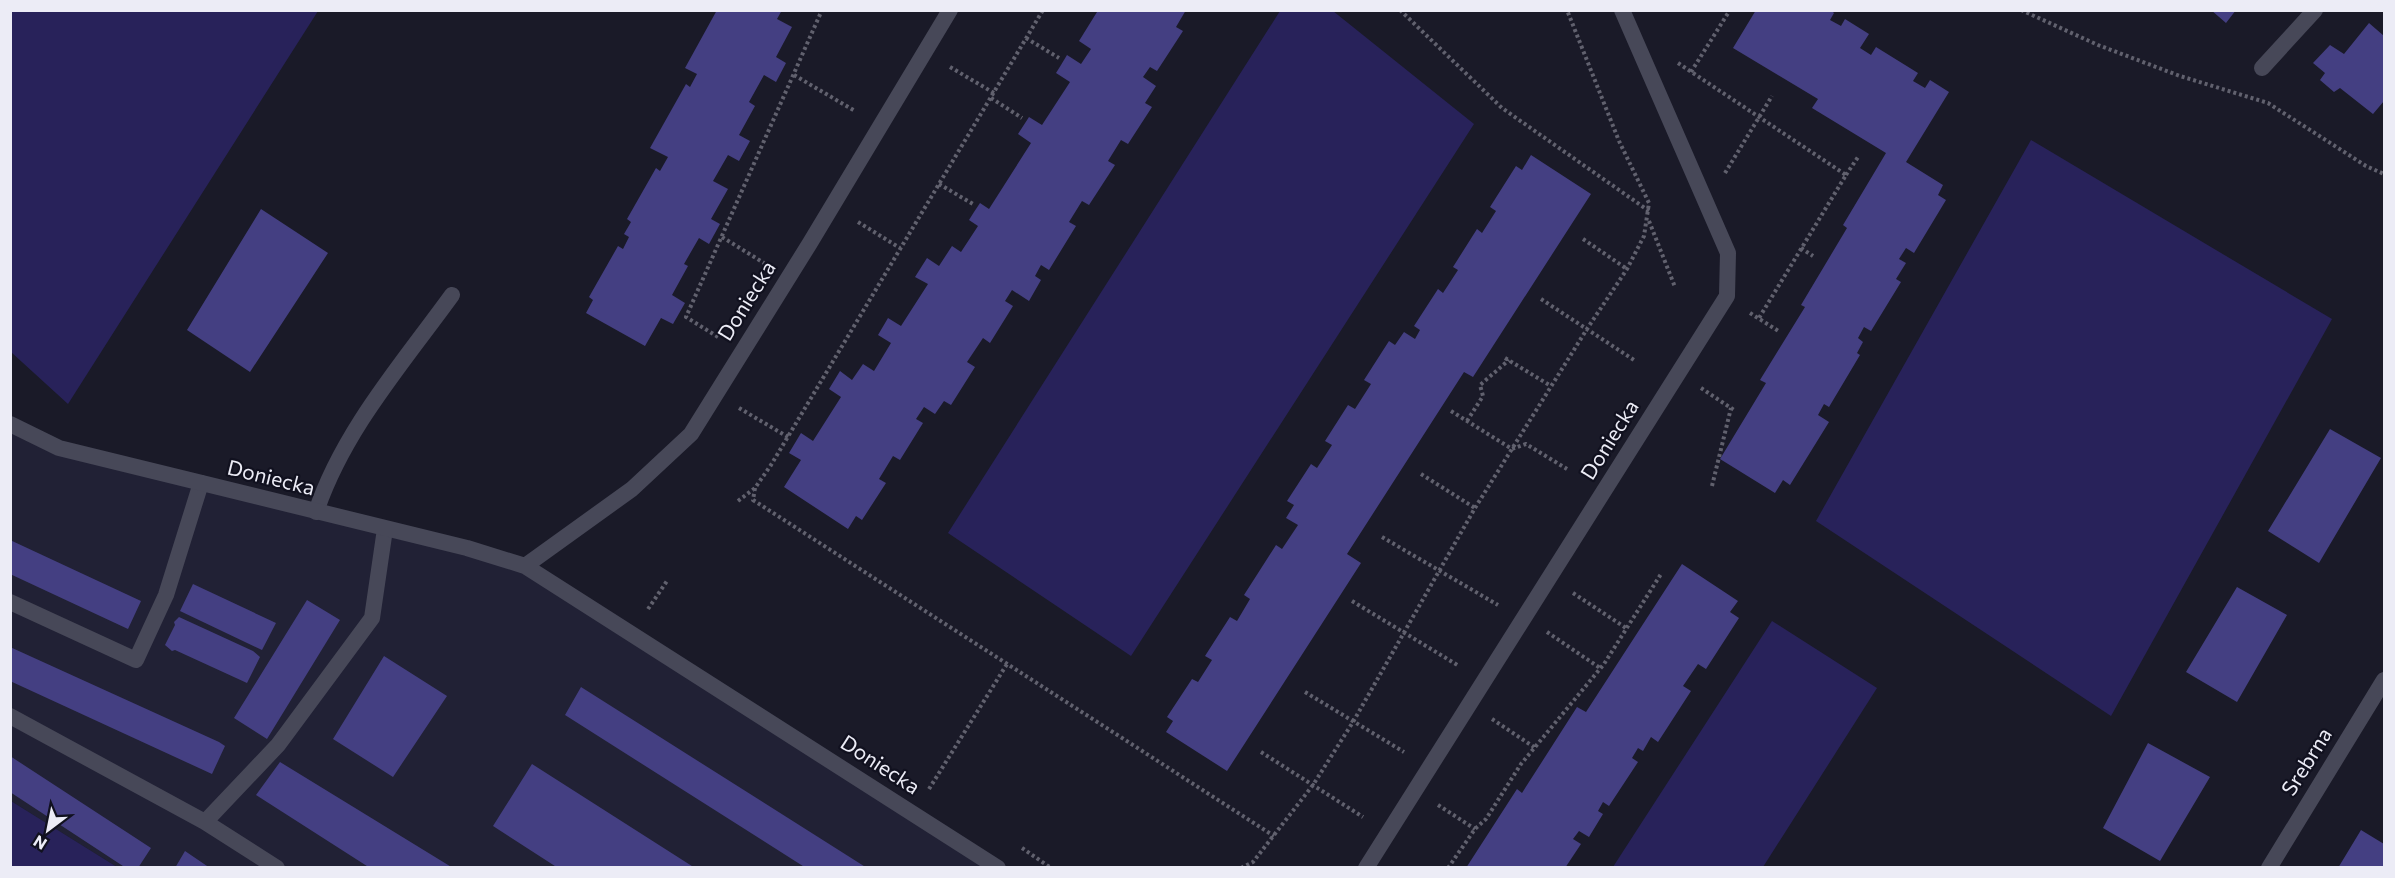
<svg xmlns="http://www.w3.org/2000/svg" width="2395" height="878" font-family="Commissioner,sans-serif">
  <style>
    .built { fill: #212135 }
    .green { fill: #28225a }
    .building { fill: #443f82 }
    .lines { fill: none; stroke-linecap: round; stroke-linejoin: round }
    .path { stroke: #61616e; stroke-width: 4; stroke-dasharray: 3 3; stroke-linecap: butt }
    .service { stroke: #474858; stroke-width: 16 }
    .minor { stroke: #474858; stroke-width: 16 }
    .labels { text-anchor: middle; stroke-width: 4.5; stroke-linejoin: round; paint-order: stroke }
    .street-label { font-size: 21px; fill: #ececf6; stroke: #11111f }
  </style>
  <rect width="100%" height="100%" fill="#1a1a28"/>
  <path class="built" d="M10,424L22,431L525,566L998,867H117L11,801Z"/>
  <path class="green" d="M11,10L318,11L68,404L11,352Z
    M1280,11H1333L1474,124L1131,656L948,533Z
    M2031,140L2332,319L2111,716L1816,521Z
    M1772,621L1877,688L1763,867H1613Z
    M10,801H11L117,867H11Z"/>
  <path class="building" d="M717,10H782L777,19L792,27L776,57L786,63L776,82L764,75L749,102L755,106L739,135L750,141L739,161L728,155L713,181L728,189L711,219L720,224L709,244L699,238L684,264L688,266L672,295L685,303L673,324L661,318L645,346L586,313L593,300L589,297L618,246L623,249L629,237L624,234L631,222L627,219L656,168L660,171L668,157L650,148L686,84L690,87L697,74L685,68Z
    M1095,10H1186L1176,27L1183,31L1157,71L1150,67L1143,77L1156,86L1145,103L1152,107L1128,144L1121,140L1108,161L1115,165L1089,205L1082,201L1069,222L1076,226L1049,270L1041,265L1035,276L1041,280L1029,301L1012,290L1005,301L1013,306L990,343L983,338L967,362L975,367L951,405L944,401L935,414L924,407L916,419L923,423L900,460L893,456L879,479L886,483L862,520L856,516L848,529L784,487L801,460L789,453L801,433L813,441L841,397L829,389L840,371L852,380L863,364L874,371L891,343L878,335L888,318L901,326L928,284L915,277L927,258L939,266L952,246L961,252L978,226L969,220L974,212L980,203L989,209L1031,143L1018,134L1029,117L1042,125L1070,82L1056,73L1061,65L1067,55L1081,64L1091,49L1079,41L1097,12Z
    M1756,10H1831L1834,13L1830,20L1841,26L1845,19L1869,34L1860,48L1871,55L1876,47L1918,73L1913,81L1925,88L1930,80L1949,92L1906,162L1943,185L1938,195L1946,200L1914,253L1906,248L1899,259L1906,263L1896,279L1901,282L1871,331L1864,327L1858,338L1863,342L1857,353L1860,355L1829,407L1824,404L1818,415L1829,422L1790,485L1783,480L1775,493L1720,459L1766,383L1760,380L1805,307L1801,305L1847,228L1843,225L1886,153L1812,108L1818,99L1733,48Z
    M2211,10H2236L2226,23Z
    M2369,23L2384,36V101L2373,114L2340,88L2334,92L2320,80L2325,73L2313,63L2330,45L2344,54Z
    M1531,155L1591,194L1473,377L1464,372L1347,554L1361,563L1227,771L1166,732L1173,721L1167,717L1192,679L1198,682L1212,660L1205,656L1230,617L1237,621L1250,599L1244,595L1276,545L1282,549L1298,525L1286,518L1294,505L1287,501L1311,464L1317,468L1332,445L1325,441L1348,405L1355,409L1371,384L1364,380L1389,341L1395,345L1404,332L1415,339L1420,330L1414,326L1438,289L1443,293L1458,270L1453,267L1477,229L1482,233L1496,211L1490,207L1516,166L1522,170Z
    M261,209L328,253L250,372L187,330Z
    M2330,429L2381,458L2319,563L2268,531Z
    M10,540L141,601L128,629L10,574Z
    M1682,564L1738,601L1730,612L1739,618L1706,669L1698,664L1683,686L1691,691L1658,742L1651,737L1643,751L1638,748L1632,758L1638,762L1609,806L1603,802L1598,811L1603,814L1589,837L1579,831L1573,839L1581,844L1565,868H1466L1517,789L1522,793L1577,707L1586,712Z
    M193,584L276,623L262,650L180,611Z
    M2237,587L2287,615L2237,702L2186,672Z
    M307,600L340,620L267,739L234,718Z
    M179,617L253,651L260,657L247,683L175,650L172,651L165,645L175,625L174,622Z
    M10,647L219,742L225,746L212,774L10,681Z
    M384,656L447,696L393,777L333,739Z
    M581,687L867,868H806L565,715Z
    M2148,743L2210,777L2160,861L2103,828Z
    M10,756L151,848L138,868H126L10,792Z
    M280,762L453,868H370L256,795Z
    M532,764L695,868H558L493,826Z
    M2361,830L2384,844V868H2338Z
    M185,851L210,868H175Z"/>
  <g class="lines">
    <path class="path" d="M1400,10L1502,108L1649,211
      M2021,10L2098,45L2180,76L2268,103L2366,166L2384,174
      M1026,38L1059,58
      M1678,63L1846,175L1759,318
      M950,67L994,93
      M1691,72L1730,10
      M794,75L855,111
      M991,98L1022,118
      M1725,173L1772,96
      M1846,175L1858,157
      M939,184L973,204
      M1649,221L1675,287
      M858,222L900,248
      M722,237L764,263
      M1583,239L1627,269
      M1801,248L1813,256
      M1541,299L1634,360
      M1750,313L1780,332
      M718,337L686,317L822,10
      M1505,358L1551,386
      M1701,388L1734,410
      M739,408L788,437
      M1451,411L1512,449L1526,444L1567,469
      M1467,421L1483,396L1480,385L1509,360
      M1421,474L1475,508
      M1712,486L1731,408
      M755,488L753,500L1274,836
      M738,501L755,488L771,465L1043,10
      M1382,537L1498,605
      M1573,593L1626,628
      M1352,601L1459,666
      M648,609L667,581
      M1547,632L1600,668
      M1305,692L1404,752
      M1492,719L1534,747
      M1261,752L1363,817
      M929,789L1007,664
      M1438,805L1475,829
      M1022,848L1051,868
      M1241,868L1253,862L1313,785L1353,722L1475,508L1587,329L1627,269L1644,236L1649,203L1619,141L1567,10
      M1448,868L1475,829L1486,819L1521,764L1604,664L1661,574"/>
    <path class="service" d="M2262,68L2315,10
      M316,512C343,431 402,364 452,295
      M10,602L136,660L166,595L201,483
      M10,716L205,822L278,745L372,618L385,529
      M205,822L277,868"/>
    <path class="minor" d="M10,424L59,448L467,548L525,566L998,868
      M525,566L632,489L691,434L810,243L950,10
      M1366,868L1727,296L1728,253L1622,10
      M2269,868L2384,680"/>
  </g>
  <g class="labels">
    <g class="street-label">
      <text transform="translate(747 301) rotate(-58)" y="7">Doniecka</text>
      <text transform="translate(1610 440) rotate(-58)" y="7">Doniecka</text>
      <text transform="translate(271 478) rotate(14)" y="7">Doniecka</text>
      <text transform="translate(2307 762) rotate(-58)" y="7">Srebrna</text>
      <text transform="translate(880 765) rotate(33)" y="7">Doniecka</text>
    </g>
  </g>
  <rect width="2395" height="878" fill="none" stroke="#ececf6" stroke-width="24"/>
  <g transform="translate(48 830) rotate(212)" stroke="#11111f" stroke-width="4.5" paint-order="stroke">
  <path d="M0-4.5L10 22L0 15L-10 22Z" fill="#ececf6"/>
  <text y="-9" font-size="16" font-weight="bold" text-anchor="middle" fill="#ececf6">N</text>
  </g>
</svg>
